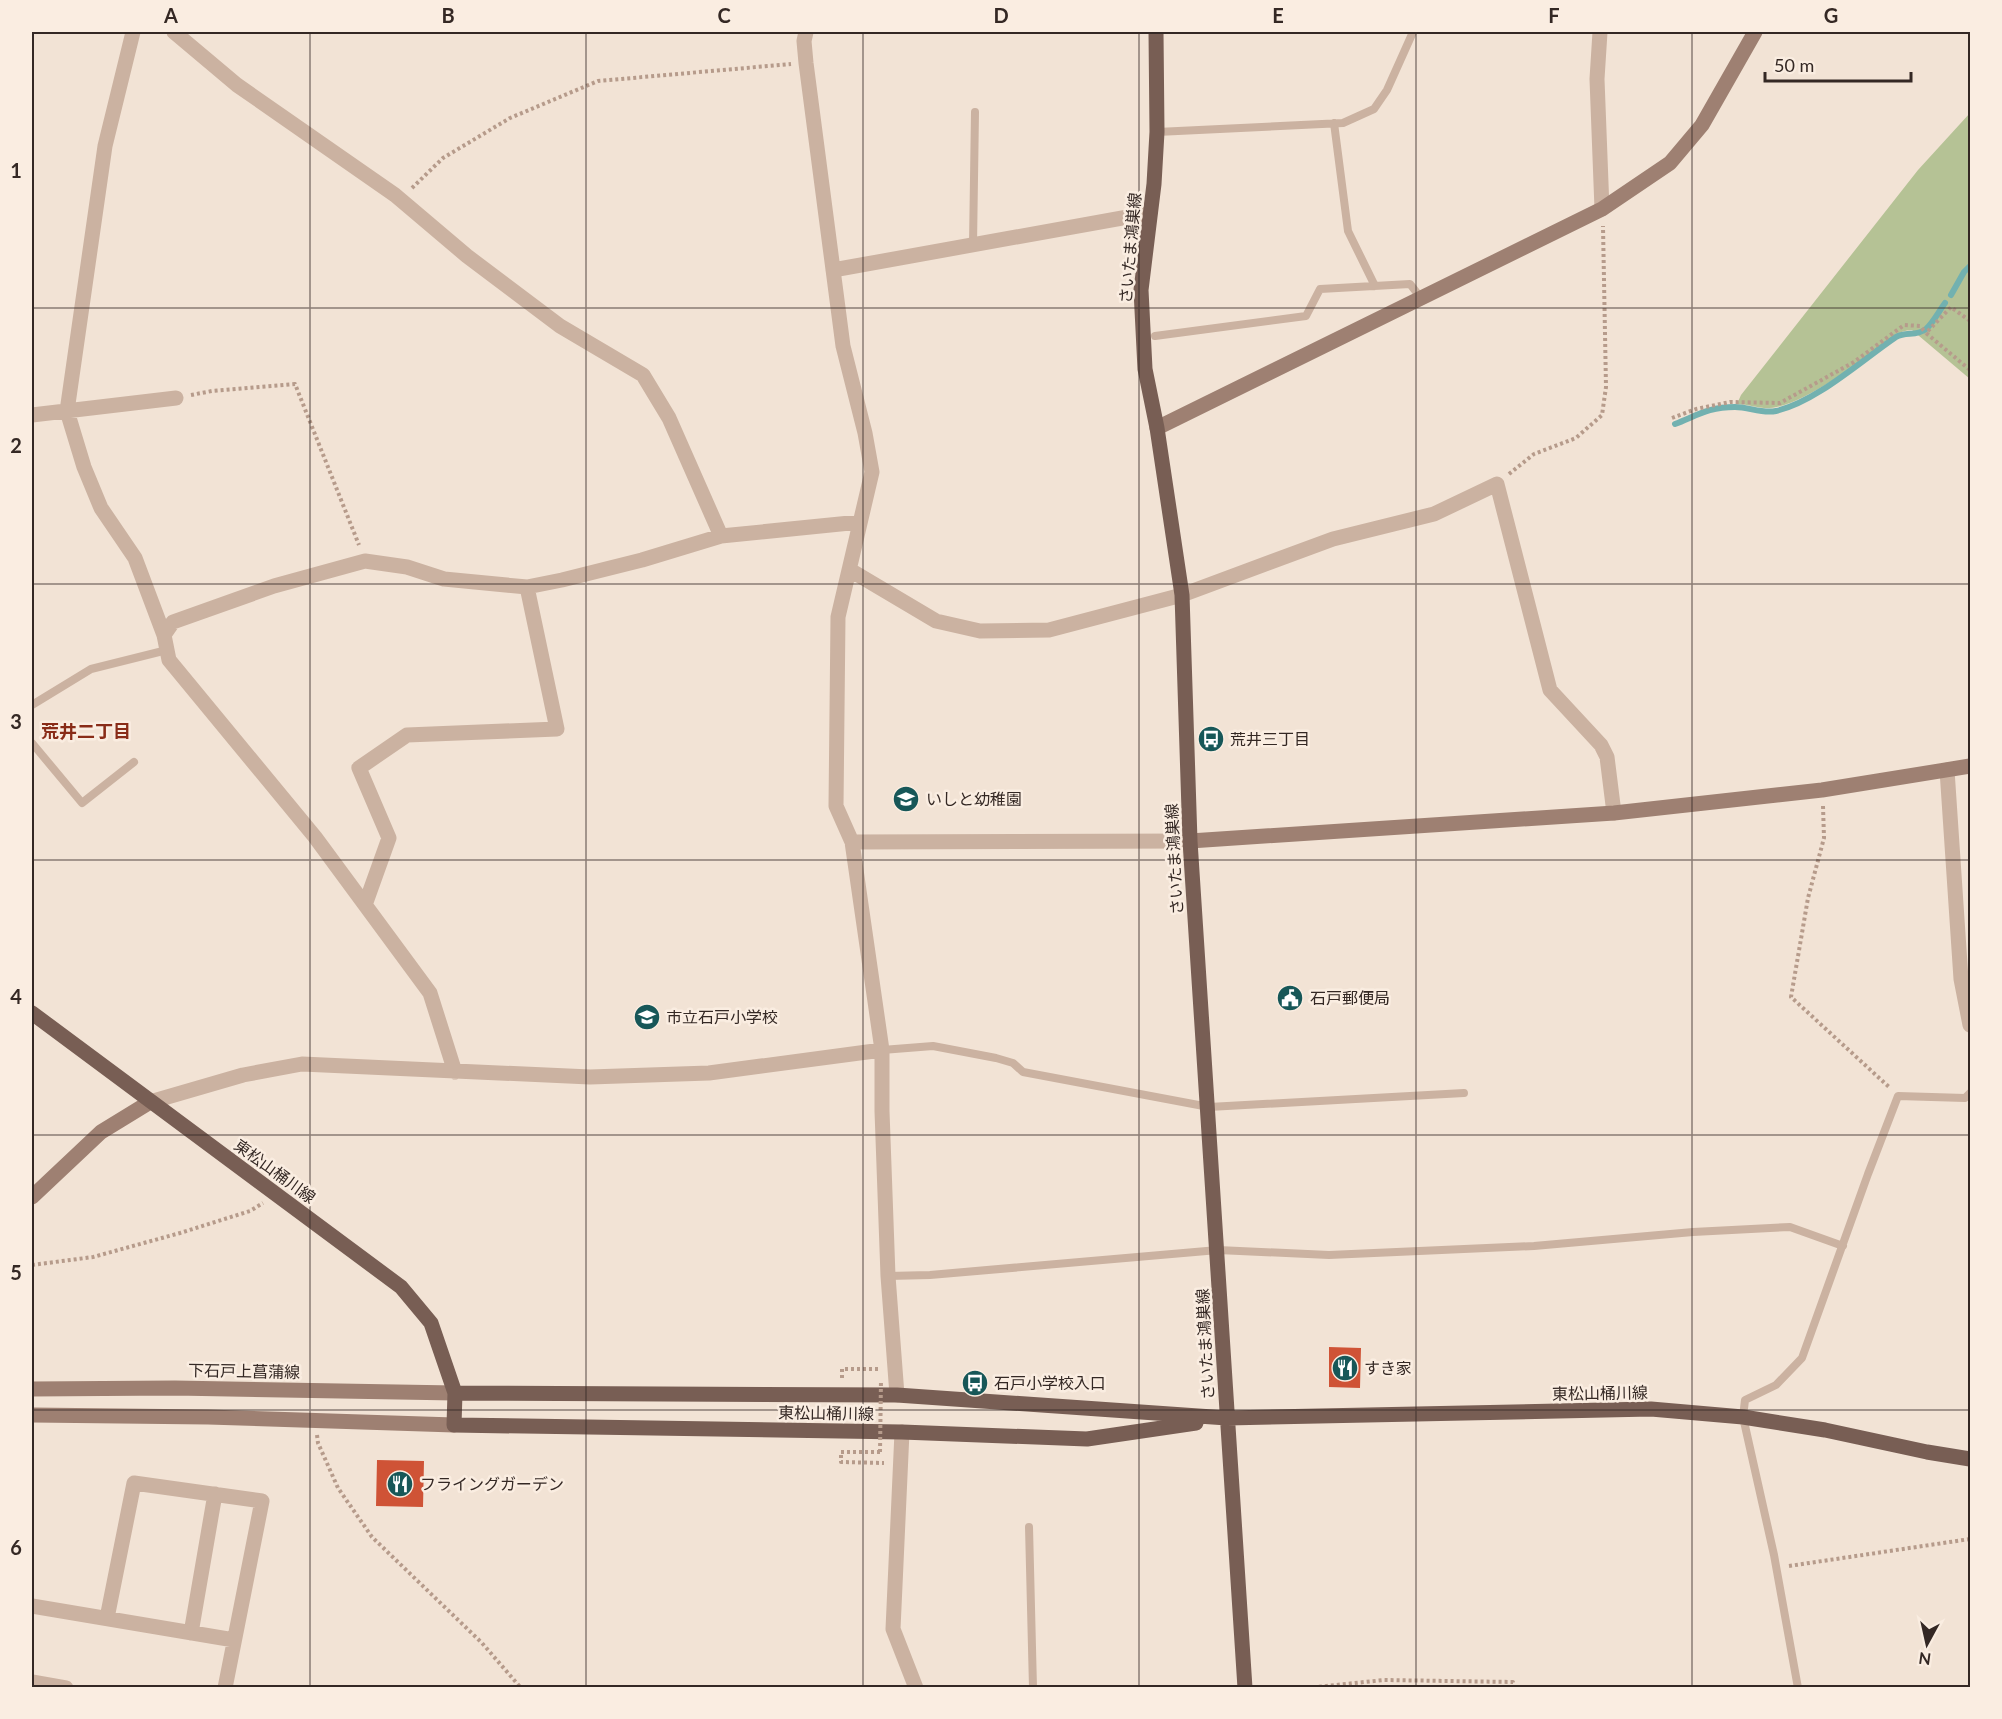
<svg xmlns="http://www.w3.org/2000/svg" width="2002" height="1719" font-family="Lato,'Noto Sans JP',sans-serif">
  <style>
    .green { fill: #b5c295 }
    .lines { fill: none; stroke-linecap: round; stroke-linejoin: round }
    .stream { stroke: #72b1b0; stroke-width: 6 }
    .building { fill: #cf5336 }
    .path { stroke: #b69b8b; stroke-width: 4; stroke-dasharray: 3 3; stroke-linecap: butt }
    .lane { stroke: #cbb2a1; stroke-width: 8 }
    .street { stroke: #cbb2a1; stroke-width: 15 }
    .secondary { stroke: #9e8072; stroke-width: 15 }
    .primary { stroke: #785e54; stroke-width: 15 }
    .path-bridge { stroke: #b69b8b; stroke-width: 4; stroke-dasharray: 3 3; stroke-linecap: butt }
    .grid { fill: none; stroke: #342824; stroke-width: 1.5; stroke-opacity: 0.55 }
    .labels { text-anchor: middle; stroke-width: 5; stroke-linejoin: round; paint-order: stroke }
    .street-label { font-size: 16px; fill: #342824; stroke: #faede1 }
    .poi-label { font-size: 16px; fill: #342824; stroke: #faede1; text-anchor: start }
    .neighbourhood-label { font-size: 18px; font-weight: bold; fill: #892c18; stroke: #faede1 }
    .neatline { fill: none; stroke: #342824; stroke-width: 2 }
    .grid-label { font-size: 20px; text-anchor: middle; font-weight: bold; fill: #342824 }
  </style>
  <rect width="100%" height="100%" fill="#f2e3d5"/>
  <path class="green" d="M1970,113V379L1912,330C1898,330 1888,341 1877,349C1850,368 1797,410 1764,408C1755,407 1746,404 1737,404L1741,395L1918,170Z"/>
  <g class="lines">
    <path class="stream" d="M1951,295L1964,272L1970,266
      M1675,424C1698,415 1709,407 1735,407C1749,407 1762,414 1776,411C1816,402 1862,360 1896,337C1906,331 1916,337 1926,329C1933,323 1939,311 1945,303"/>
  </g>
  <path class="building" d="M1329,1347L1361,1348L1360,1388L1329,1387Z
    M377,1460L424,1461L423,1507L376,1506Z"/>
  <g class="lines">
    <path class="path" d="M412,188L443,158L510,118L598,81L791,64
      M1970,321L1951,307L1926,333L1970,370
      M191,395L212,391L295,384L359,545
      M1672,418L1696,409L1730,402L1780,403L1854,362L1904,325L1920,326L1926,333
      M1509,474L1534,454L1576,438L1602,415L1606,387L1603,226
      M1823,806L1824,838L1808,898L1791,997L1889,1087
      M32,1265L93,1257L180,1233L250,1211L263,1203
      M842,1378V1369H879
      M317,1435L318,1443L338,1488L372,1537L482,1643L521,1688
      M880,1452H841V1462L884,1463
      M1789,1566L1970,1539
      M1307,1688L1384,1680L1513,1682L1514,1688"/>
    <path class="lane" d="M1334,123L1348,231L1375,286
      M1157,132L1343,123L1374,109L1387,90L1413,32
      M973,245L975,112
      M1155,336L1306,316L1320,289L1410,284L1421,298
      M32,705L91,669L167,650
      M32,743L82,803L134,762
      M882,1050L933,1046L996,1058L1013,1063L1023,1072L1209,1107L1464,1093
      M888,1276L930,1275L1218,1250L1329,1255L1534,1246L1693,1232L1790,1227L1843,1246
      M1029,1527L1033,1688
      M1798,1688L1774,1555L1743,1417L1745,1400L1776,1385L1802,1358L1868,1174L1898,1096L1965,1098L1970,1093"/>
    <path class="street" d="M133,32L105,146L67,411L84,467L101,508L135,558L164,635
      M174,32L237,85L395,195L467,256L560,326L643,375L669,418L721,536
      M806,32L804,41L806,63L843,346L865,433L872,472L838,617L836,806L852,842L882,1050V1111L888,1276L897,1395
      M1600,32L1597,79L1602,209
      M833,270L1150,213
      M32,415L176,398
      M850,570L936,621L980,631L1049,630L1182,595L1333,539L1434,514L1497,484L1550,690L1601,745L1607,757L1614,813
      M1947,770L1961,979L1970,1025
      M852,842L1190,841
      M365,905L389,838L359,768L407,735L557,729L527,587
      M455,1072L430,993L315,837L169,660L164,635L173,622L274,586L365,561L407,567L444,579L527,587L562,580L642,560L721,536L860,522
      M150,1102L243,1075L302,1064L590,1077L709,1073L882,1050
      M902,1432L893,1629L916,1688
      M32,1606L234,1640
      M107,1618L134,1483L262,1501L225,1688
      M191,1633L215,1494
      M32,1682L66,1688"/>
    <path class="secondary" d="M1157,428L1602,209L1670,163L1702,125L1755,32
      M1190,841L1614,813L1822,790L1970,766
      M32,1197L101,1132L150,1102
      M32,1389L175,1388L455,1393
      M32,1415L208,1417L454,1425"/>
    <path class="primary" d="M1156,32L1157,132L1154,184L1141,290L1145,369L1157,428L1182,595L1190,841L1245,1688
      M32,1013L401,1287L431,1323L455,1393L454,1425L902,1432L1087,1439L1196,1423
      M455,1393L897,1395L1227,1418L1651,1409L1743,1417L1825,1430L1927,1452L1970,1459"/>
    <path class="path-bridge" d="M880,1452L881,1380"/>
  </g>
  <path class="grid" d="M310,32V1688M586,32V1688M863,32V1688M1139,32V1688M1416,32V1688M1692,32V1688M32,308H1970M32,584H1970M32,860H1970M32,1135H1970M32,1410H1970"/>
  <defs>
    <symbol id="bus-disc" viewBox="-11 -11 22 22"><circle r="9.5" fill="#175758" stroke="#faede1"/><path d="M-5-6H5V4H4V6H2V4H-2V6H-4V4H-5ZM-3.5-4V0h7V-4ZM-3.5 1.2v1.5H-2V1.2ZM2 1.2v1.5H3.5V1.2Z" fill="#fff"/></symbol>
    <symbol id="school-disc" viewBox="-11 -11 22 22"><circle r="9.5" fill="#175758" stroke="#faede1"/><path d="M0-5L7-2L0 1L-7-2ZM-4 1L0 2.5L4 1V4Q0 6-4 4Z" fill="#fff"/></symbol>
    <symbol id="civic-disc" viewBox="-11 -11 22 22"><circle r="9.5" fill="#175758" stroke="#faede1"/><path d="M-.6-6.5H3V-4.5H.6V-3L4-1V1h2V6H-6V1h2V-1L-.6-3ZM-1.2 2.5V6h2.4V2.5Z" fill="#fff"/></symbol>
    <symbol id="restaurant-disc" viewBox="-11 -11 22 22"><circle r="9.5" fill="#175758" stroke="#faede1"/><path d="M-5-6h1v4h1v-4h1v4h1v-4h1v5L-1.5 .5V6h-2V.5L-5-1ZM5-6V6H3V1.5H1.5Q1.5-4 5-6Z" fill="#fff"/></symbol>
  </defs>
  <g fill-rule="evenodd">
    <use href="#bus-disc" x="1196" y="724" width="30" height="30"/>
    <use href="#school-disc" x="891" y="784" width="30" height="30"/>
    <use href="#civic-disc" x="1275" y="983" width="30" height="30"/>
    <use href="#school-disc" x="632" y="1002" width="30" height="30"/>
    <use href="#restaurant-disc" x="1330" y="1353" width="30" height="30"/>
    <use href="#bus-disc" x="960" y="1368" width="30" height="30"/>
    <use href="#restaurant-disc" x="385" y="1469" width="30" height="30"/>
  </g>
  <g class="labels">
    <g class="street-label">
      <text transform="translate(1130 248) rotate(-85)" y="6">さいたま鴻巣線</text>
      <text transform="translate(1174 859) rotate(-93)" y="6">さいたま鴻巣線</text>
      <text transform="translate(275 1171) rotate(36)" y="6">東松山桶川線</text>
      <text transform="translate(1205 1344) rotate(-93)" y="6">さいたま鴻巣線</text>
      <text transform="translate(244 1371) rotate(1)" y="6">下石戸上菖蒲線</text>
      <text transform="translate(1600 1393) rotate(-1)" y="6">東松山桶川線</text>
      <text transform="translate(826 1413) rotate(1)" y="6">東松山桶川線</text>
    </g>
    <g class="poi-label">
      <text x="1230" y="745">荒井三丁目</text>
      <text x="926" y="805">いしと幼稚園</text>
      <text x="1310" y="1004">石戸郵便局</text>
      <text x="666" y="1023">市立石戸小学校</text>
      <text x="1364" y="1374">すき家</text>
      <text x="994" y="1389">石戸小学校入口</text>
      <text x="420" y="1490">フライングガーデン</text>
    </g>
    <g class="neighbourhood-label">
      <text x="86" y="738">荒井二丁目</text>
    </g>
  </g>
  <rect width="2002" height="1719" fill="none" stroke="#faede1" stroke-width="66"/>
  <g transform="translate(1927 1644) rotate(188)" stroke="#faede1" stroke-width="4.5" paint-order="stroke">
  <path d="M0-4.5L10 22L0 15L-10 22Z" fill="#342824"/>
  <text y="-9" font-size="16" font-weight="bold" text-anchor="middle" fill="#342824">N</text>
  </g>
  <path d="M1765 72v9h146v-9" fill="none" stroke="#342824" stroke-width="3"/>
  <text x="1774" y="72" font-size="18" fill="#342824" stroke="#faede1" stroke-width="4.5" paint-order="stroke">50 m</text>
  <rect x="33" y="33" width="1936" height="1653" class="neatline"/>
  <g class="grid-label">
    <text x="171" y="23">A</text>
    <text x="448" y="23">B</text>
    <text x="724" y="23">C</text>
    <text x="1001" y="23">D</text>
    <text x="1278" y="23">E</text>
    <text x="1554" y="23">F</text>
    <text x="1831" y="23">G</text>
    <text x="16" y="178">1</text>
    <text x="16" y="453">2</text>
    <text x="16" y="729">3</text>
    <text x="16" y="1004">4</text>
    <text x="16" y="1280">5</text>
    <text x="16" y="1555">6</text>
  </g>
</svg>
